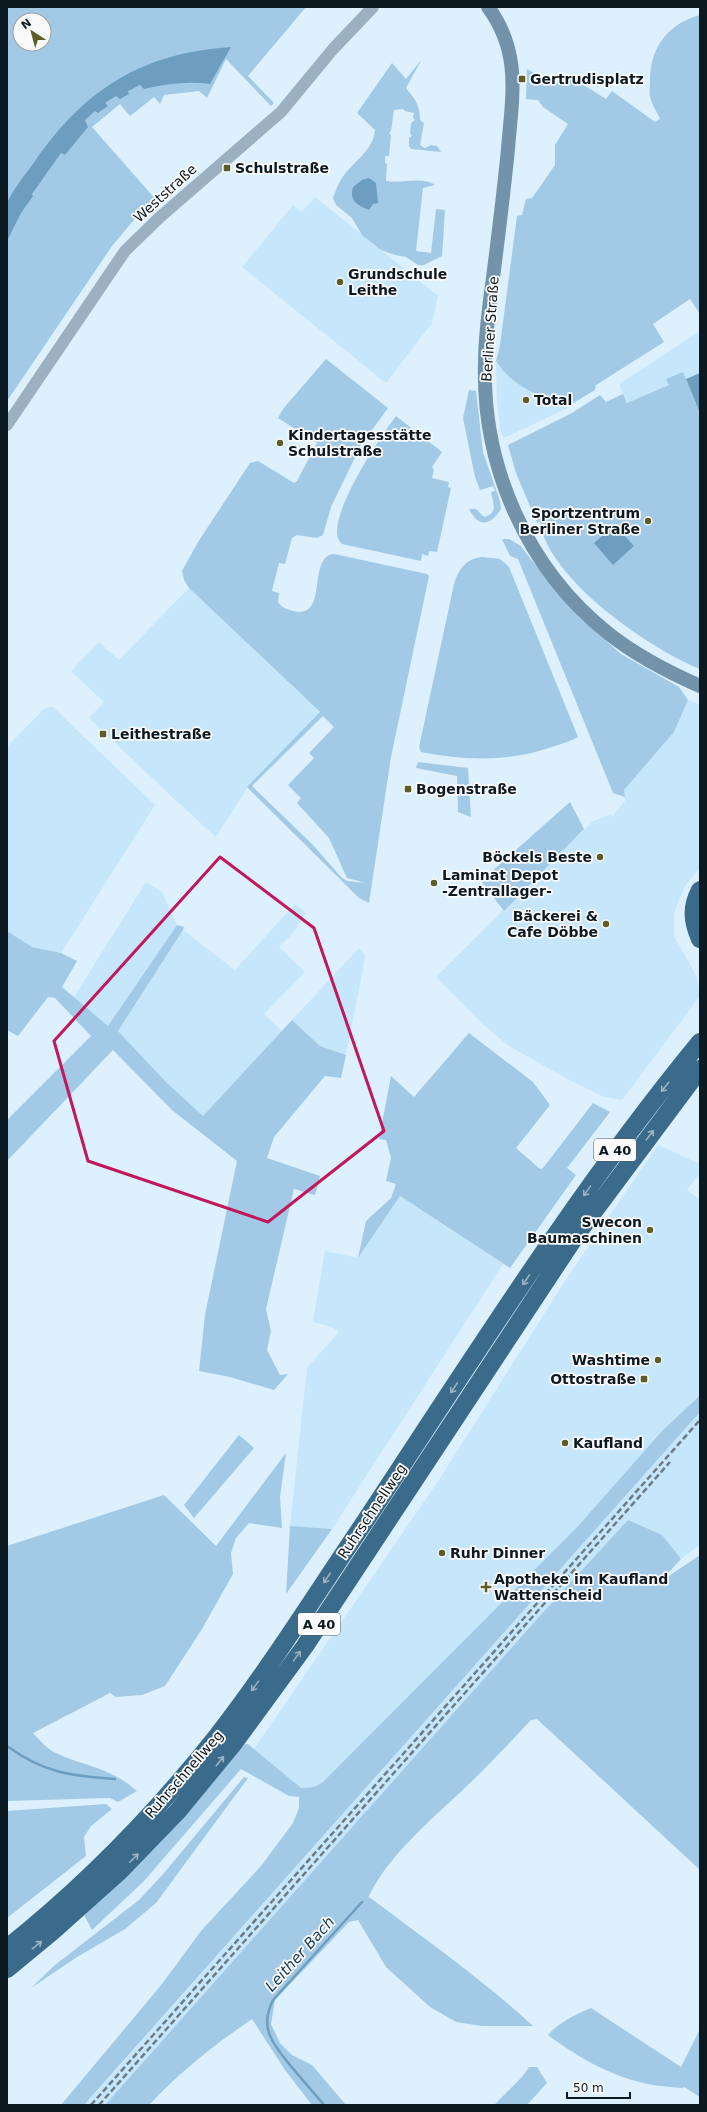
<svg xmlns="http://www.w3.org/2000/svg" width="707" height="2112" font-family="'DejaVu Sans',sans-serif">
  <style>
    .built { fill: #c6e6fc }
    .green { fill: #a2cae6; fill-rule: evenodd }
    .water { fill: #6d9ec0 }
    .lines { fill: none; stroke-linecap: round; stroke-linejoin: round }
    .stream { stroke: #6d9ec0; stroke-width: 2.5 }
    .tertiary { stroke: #9bb0c0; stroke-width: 12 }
    .secondary { stroke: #7293a9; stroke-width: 14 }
    .motorway { stroke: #3a6b8a; stroke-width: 18 }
    .rail { stroke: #6c7c86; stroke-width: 2.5; stroke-dasharray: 6 3; stroke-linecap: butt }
    .oneway { stroke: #9ab2c2 }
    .marked { fill: none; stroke: #c2185b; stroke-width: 3; stroke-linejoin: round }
    .poi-dot { fill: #5e5d2a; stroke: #fafafa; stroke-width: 1.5 }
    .labels { text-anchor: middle; stroke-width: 3.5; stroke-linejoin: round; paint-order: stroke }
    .shield { fill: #fafafa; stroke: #545c62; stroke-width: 1 }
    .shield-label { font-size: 13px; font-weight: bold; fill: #0d1921 }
    .poi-label { font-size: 14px; font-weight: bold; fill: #0d1921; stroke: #fafafa; text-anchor: start }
    .street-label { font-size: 14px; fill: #0d1921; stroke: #fafafa }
    .water-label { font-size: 15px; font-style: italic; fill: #123b53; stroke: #fafafa }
  </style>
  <rect width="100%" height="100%" fill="#dcf0fd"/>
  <path class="built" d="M315,197L438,296L432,323L386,383L242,267L293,205L302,212Z
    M700,331V413L683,372L669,385L627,403L619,384Z
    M496,361L499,367L517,382L542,398L572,406L504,438L501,433L497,402Z
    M189,588L320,713L247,788L216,837L171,796L89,718L104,702L71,671L99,642L119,660Z
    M688,700L700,705V868L685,886L674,913V936L697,977L700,996L622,1100L604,1097L571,1081L509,1046L485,1026L436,977L592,822L611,814L612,817L625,801L624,790L674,732Z
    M53,707L155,805L61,953L32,947L7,931V747L45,708Z
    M146,882L162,892L177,925L108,1027L74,997Z
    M295,904L306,913L294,932L279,947L305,972L264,1014L282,1031L203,1116L166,1082L118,1031L183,930L235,970Z
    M359,948L365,955L363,969L346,1055L320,1046L292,1020Z
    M658,1145L700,1164V1173L687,1190L700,1200V1394L662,1431L579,1525L322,1783L314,1787L301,1788L254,1749L437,1483L567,1278Z
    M400,1196L503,1264L332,1529L290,1526L307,1368L339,1332L332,1327L313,1322L325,1251L358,1258Z
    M700,1412V1545L681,1559L674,1551L538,1618L105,2105H85Z"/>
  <path class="green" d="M7,7H306L248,76L274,103L271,106L226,59L207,98L199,91L164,95L160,104L154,97L130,116L120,104L92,127L158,202L148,210L144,208L112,246L7,401ZM20,20H44V44H20Z
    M700,15V314L690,299L653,324L664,342L596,385L595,390L570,405C545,401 509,384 496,361L500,345L517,216L522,215L526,199L532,198L555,165V145L568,124L543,107L538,100L526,99L527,69L556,85L558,81L562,82L566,74L606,99L612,91L655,122L660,119C657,112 652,104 650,97C649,92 650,86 650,81C650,47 668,24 700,15Z
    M422,59L406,88C415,99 420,105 420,120L424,123L420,145L425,148L431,145L437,146L441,152L411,149L409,146V138L412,136L410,133L411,123L415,120L413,118L414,113L405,111L403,109L394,110L391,131L389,133L391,135L389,156H385V163L387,164L386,181C402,184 422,176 435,185L423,188L416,251L431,253L436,209L445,210L442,256L424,265H418L406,257L395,255L381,250L362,235L352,218L336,205L333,198C337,187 341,177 350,168C361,156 373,148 375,130L357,113L392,63L406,79Z
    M326,359L388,408L361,445L331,507L323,535L317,538L297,535L292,538L285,564L279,563L272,591L279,593L278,602C282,608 286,609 293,611C330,620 306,557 334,554L427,574L429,576L391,757L369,903L359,898L247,787L320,712L189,588L184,580L182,571L198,542L250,463L258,461L294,483L297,481L317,443L278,418L283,409ZM323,716L334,727L309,753L314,758L288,785L301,798L297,803L329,838L347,878L366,883L347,881L341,877L313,845L252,786Z
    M683,372L700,413V669C650,649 548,579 540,522L537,523L516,473L508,445L572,413L600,395L606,402L623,394L627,403L669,385L666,379Z
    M469,390L476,391L483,452L500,501L501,509C491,525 479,529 469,509H476L484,517C499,513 493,503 491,492L495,491L493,486L480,490L475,477L463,418Z
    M396,416L442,452L432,467L434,470L432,478L449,482L448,487L451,488L437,552L429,551L428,556L422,554L421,561L342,544C319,527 382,434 396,416Z
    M502,539H509L521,546L529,557L580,618L621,654L679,687L688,700L674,732L624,790L625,797L613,793L518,559L510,556Z
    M482,557L500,559L509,567L578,737C571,741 563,743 555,746C511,762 467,761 421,752L419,747L454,584C459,569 465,559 482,557Z
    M418,762L468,768L471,817L458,812L457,776L416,768Z
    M570,802L584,829L504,911L481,881Z
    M177,925L184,927L183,930L118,1031L166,1082L203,1116L292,1020L320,1046L346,1055L341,1078L325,1076L274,1137L267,1158L320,1176L315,1195L294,1189L266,1309L271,1331L267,1350L280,1375L288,1374L274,1390L230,1377L199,1371L205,1315L237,1161L172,1110L113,1050L7,1161V1120L91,1036L55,998L48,997L18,1036L7,1030V931L32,947L61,953L77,961L62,987L108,1026Z
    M469,1033L533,1082L550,1105L516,1148L540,1169L543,1168L593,1103L610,1112L567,1168L576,1175L510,1268L400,1196L358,1258L366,1221L391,1198L396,1184L386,1181L391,1158L386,1140L379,1139L391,1076L414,1097Z
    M700,1395V1412L84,2105H61L162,1984L201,1931L261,1866L293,1823L299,1808V1797L289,1796L241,1769L144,1881L92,1930L84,1915L238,1745L248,1744L301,1788L314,1787L322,1783L579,1525L662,1431Z
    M239,1435L254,1448L194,1518L184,1505Z
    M286,1453L280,1497L282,1528L249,1523L236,1538L231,1553L233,1574L202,1629L165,1686L142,1695L116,1697L110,1693L33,1733C39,1739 48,1750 56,1753C86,1767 110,1767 137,1791L118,1802L110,1798L7,1801V1546L164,1495L216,1546Z
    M628,1520L662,1535L681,1559L660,1582L700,1555V1870L537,1719L531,1720C511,1741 492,1762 471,1782C436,1816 387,1855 367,1900L369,1897C425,1939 482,1979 533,2026H482L456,2022L430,2007L386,1967L358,1920L349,1922L275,2000L271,2024L280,2043L292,2055L312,2065L346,2105H312L285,2070L252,2019C214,2045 180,2072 149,2105H105L538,1618Z
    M290,1526L332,1529L286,1594Z
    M244,1777L248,1778L156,1903L125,1929L77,1957L31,1988L55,1965L139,1900L164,1873Z
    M106,1804L112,1809L91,1826L84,1837L86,1856L7,1918V1811Z
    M591,2008L681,2067L700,2029V2097L684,2087L683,2088C670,2087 656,2086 643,2083C609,2075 576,2056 548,2035C558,2023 576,2014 591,2008Z
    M529,2067H537L547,2083L527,2105H494L522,2077Z"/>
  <path class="water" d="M231,47L210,84C187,81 166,84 144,89L140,85L128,91L129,94L120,99L116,96L105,103L108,106L98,113L95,111L85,120L88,127L65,155L61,153L32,194L33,196L21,213L7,241C7,230 4,215 7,204C10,193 28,171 35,161C85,89 142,53 231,47Z
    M369,178L376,183L378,203L373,204L369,210C357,205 349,201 353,187L362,180Z
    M700,373V413L686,379Z
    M615,525L634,546L613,565L594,543Z"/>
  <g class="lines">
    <path class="stream" d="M7,1746C44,1773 71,1776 115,1779
      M324,2105C311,2089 274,2050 269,2033C265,2021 268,2010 273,2000L362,1902"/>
    <path class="tertiary" d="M7,425L125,251L160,217L281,112L333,49L373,7"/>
    <path class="secondary" d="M488,7C522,53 512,97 508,149C504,190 499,230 494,270C490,301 485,332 485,363C482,467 527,569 609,634C637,656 668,672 700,686"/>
    <path class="motorway" d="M700,890C691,907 692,921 700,939
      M7,1948C85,1886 156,1813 217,1736C270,1668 316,1594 364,1523C472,1360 576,1193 700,1042
      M7,1969L53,1931L120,1871L178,1811L234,1743L305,1646L577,1234L700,1069"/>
    <path class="rail" d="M91,2105L700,1420
      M99,2105L670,1462"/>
  </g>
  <defs><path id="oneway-shaft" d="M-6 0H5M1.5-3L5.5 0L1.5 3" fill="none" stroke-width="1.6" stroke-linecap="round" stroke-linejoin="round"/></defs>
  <g class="oneway">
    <use href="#oneway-shaft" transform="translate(665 1087) rotate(128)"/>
    <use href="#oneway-shaft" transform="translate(650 1135) rotate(-53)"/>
    <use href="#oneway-shaft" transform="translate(587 1191) rotate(125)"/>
    <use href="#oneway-shaft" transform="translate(526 1280) rotate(124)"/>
    <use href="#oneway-shaft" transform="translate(454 1388) rotate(124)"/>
    <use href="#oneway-shaft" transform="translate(327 1578) rotate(124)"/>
    <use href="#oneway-shaft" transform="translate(297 1656) rotate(-55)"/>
    <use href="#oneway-shaft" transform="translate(255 1686) rotate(126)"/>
    <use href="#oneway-shaft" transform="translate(220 1761) rotate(-52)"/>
    <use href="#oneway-shaft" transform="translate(134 1858) rotate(-45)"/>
    <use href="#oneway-shaft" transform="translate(37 1945) rotate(-39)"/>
  </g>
  <path class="marked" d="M220,857L314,928L384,1131L268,1222L88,1161L54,1041Z"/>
  <g class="poi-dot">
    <rect x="518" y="75" width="8" height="8" rx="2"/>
    <rect x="223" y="164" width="8" height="8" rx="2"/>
    <circle cx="340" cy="282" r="4"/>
    <circle cx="526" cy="400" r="4"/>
    <circle cx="280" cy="443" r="4"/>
    <circle cx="648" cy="521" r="4"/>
    <rect x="99" y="730" width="8" height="8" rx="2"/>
    <rect x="404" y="785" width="8" height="8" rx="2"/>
    <circle cx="600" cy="857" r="4"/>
    <circle cx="434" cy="883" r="4"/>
    <circle cx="606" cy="924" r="4"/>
    <circle cx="650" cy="1230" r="4"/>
    <circle cx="658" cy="1360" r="4"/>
    <rect x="640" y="1375" width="8" height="8" rx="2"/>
    <circle cx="565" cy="1443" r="4"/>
    <circle cx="442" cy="1553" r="4"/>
    <path d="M484 1581h4v4h4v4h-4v4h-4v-4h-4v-4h4z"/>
  </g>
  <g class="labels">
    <g class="shield">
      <rect x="594" y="1139" width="42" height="22" rx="3"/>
      <rect x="298" y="1613" width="42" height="22" rx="3"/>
    </g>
    <g class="shield-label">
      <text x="615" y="1155">A 40</text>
      <text x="319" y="1629">A 40</text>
    </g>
    <g class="poi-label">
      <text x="530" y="84">Gertrudisplatz</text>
      <text x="235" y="173">Schulstraße</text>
      <text x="348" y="279">Grundschule<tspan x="348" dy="16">Leithe</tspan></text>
      <text x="534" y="405">Total</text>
      <text x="288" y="440">Kindertagesstätte<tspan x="288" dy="16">Schulstraße</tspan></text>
      <text x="640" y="518" text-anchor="end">Sportzentrum<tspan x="640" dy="16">Berliner Straße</tspan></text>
      <text x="111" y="739">Leithestraße</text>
      <text x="416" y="794">Bogenstraße</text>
      <text x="592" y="862" text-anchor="end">Böckels Beste</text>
      <text x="442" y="880">Laminat Depot<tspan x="442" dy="16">-Zentrallager-</tspan></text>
      <text x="598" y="921" text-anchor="end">Bäckerei &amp;<tspan x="598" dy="16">Cafe Döbbe</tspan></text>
      <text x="642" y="1227" text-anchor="end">Swecon<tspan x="642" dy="16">Baumaschinen</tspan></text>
      <text x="650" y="1365" text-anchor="end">Washtime</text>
      <text x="636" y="1384" text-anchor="end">Ottostraße</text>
      <text x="573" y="1448">Kaufland</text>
      <text x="450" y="1558">Ruhr Dinner</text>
      <text x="494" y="1584">Apotheke im Kaufland<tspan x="494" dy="16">Wattenscheid</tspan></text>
    </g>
    <g class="street-label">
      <text transform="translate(165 193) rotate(-42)" y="5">Weststraße</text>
      <text transform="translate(490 329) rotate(-86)" y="5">Berliner Straße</text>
      <text transform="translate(372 1511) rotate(-56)" y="5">Ruhrschnellweg</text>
      <text transform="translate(184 1774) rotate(-49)" y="5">Ruhrschnellweg</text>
    </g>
    <g class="water-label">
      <text transform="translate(300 1954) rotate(-48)" y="5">Leither Bach</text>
    </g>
  </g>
  <rect width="707" height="2112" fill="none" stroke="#0d1921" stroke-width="16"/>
  <g transform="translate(32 32) rotate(324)"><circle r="19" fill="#fafafa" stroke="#9ba0a3"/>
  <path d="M0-3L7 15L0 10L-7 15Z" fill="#5e5d2a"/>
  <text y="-6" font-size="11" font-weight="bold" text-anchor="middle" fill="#0d1921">N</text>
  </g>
  <path d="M567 2092v6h63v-6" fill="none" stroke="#0d1921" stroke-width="2"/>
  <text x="573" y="2092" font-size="12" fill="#0d1921" stroke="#fafafa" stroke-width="3" paint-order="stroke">50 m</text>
</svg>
